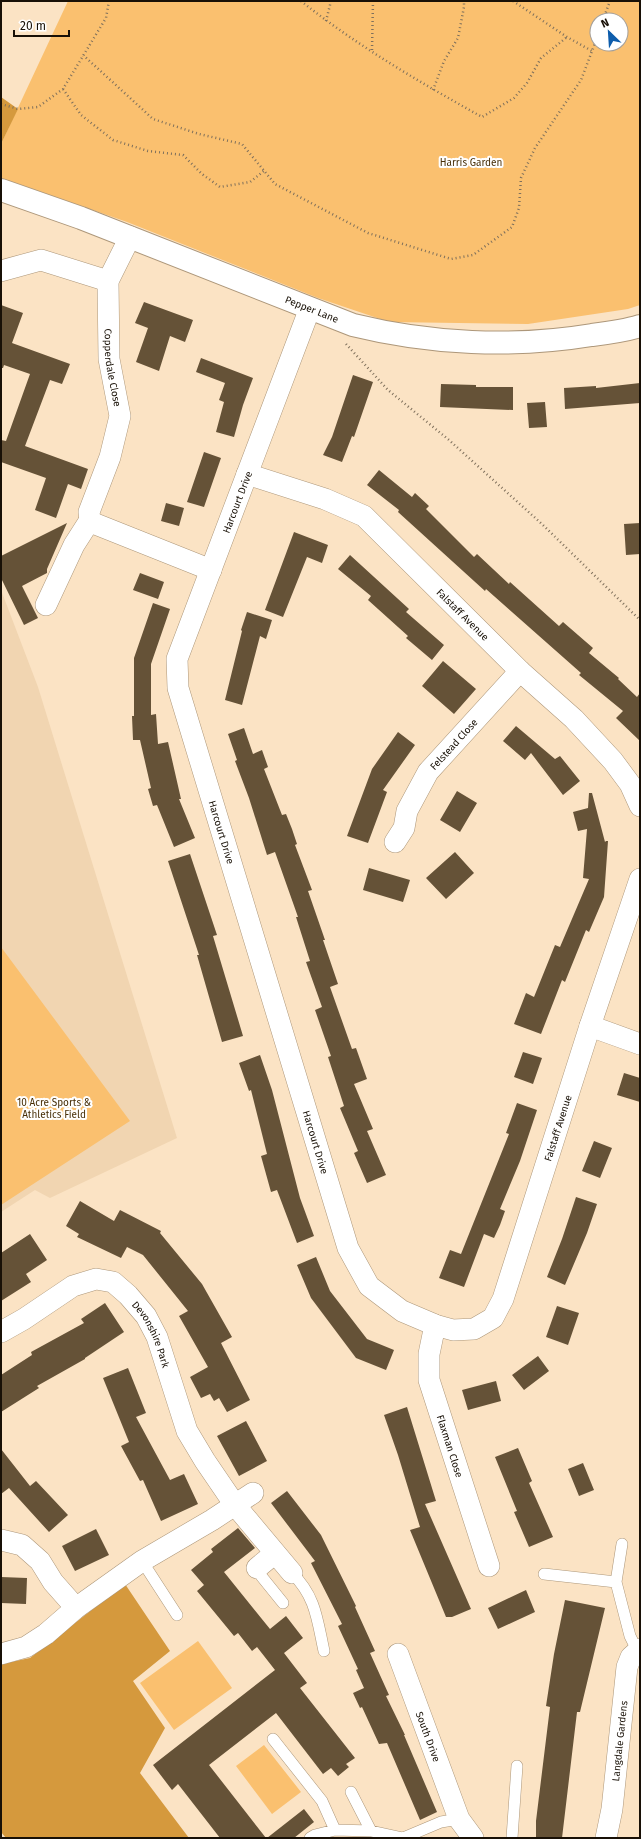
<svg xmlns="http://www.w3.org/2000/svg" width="641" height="1839" font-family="'Fira Sans',sans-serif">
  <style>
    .built { fill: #f1d5b1 }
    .green { fill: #fac06f; fill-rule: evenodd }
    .forest { fill: #d5993d }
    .building { fill: #655237 }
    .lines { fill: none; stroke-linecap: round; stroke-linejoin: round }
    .lane-casing { stroke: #ad977a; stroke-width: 12 }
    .street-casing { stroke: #ad977a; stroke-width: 22 }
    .secondary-casing { stroke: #ad977a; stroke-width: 24 }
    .path { stroke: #7f705c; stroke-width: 2.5; stroke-dasharray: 1 3; stroke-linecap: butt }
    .lane { stroke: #fff; stroke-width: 11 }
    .street { stroke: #fff; stroke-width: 21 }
    .secondary { stroke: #fff; stroke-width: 22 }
    .labels { text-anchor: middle; stroke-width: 4; stroke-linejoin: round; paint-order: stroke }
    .park-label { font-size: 10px; fill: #482f07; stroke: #fff }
    .street-label { font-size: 10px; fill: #181006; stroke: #fff }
  </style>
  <rect width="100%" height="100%" fill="#fbe3c4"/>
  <path class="built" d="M1,590L38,687L177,1138L50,1198L35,1190L1,1212Z"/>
  <path class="green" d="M68,1H640V305L628,309L528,324L389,322L318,298L127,222L1,178V144ZM597,20H621V44H597Z
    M1,947L130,1121L1,1205Z
    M198,1641L232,1688L174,1730L140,1683Z
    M264,1745L301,1792L272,1814L236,1766Z"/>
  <path class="forest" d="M1,97L18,109L1,144Z
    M125,1584L170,1651L133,1681L165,1728L140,1773L189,1838H6L1,1832V1664L30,1658Z"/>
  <path class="building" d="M144,302L193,320L185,342L170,336L159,371L136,362L148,328L135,323Z
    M1,305L23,313L12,343L70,364L62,384L50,380L25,446L88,469L81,489L68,484L56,518L35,510L46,478L1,462V440L6,441L30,374L4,365L3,368H1Z
    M201,358L253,378L243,405L234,437L216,432L224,402L219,400L225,383L196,372Z
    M353,375L373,382L354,437L352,436L342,462L323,455L332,437Z
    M640,383V403L565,409L564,388L596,386V388Z
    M441,384L476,385V387H513V410L440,407Z
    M545,402L547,427L529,428L527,403Z
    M204,452L221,458L204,507L187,502Z
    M379,470L412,497L415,493L429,506L426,509L474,557L477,554L509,584L510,582L559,626L563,622L593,648L589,653L619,678L618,679L637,697L640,693V741L616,718L623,711L579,675L581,673L486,589L485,591L398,512L399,510L367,485Z
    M166,503L184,508L179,526L161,521Z
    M67,523L47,569V573L22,586L38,618L24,625L1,578V556Z
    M640,523V554L626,555L624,524Z
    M294,532L328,545L322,563L307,557L283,617L265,610Z
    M350,555L409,609L406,612L444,645L432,660L406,638L408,636L368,600L371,596L338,569Z
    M140,573L164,582L158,599L133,590Z
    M153,603L170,609L151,664V715L156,714L158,744L168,742L181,799H179L195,838L174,847L157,805L153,806L148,789L151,788L140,740H133L132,716H134V658Z
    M247,612L272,620L266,639L260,636L242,705L225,700L242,631L241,630Z
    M443,661L476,689L454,714L422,686Z
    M516,726L555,759L560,756L580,781L563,795L531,753L525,760L503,741Z
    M244,728L253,754L262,750L268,767L264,769L282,815L286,814L292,829L297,844L295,845L312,890L308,891L325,940H323L338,984L330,987L352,1049L356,1048L367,1079L354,1084L373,1129L367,1131L386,1175L367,1183L354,1153L358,1151L340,1108L344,1106L328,1057L331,1056L315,1010L322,1007L306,962L310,961L296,917H298L275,852L267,855L249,798L235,761L237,760L228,734Z
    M398,732L415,745L383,790L387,792L368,843L347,836L372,769Z
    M457,791L477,803L460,832L440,820Z
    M589,793H592L605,842L606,841H608L604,897L589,932L586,930L565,982L562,980L541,1034L514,1024L526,993L534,997L555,945L560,947L589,879L583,878L587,829L578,831L573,812L588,808Z
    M455,852L474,873L446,899L426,878Z
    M190,854L217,935L213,936L243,1036L222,1042L197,955H199L168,861Z
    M369,868L410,880L403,902L363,890Z
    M523,1052L542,1058L533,1084L514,1077Z
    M260,1055L272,1090L300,1198L314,1236L297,1243L277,1190L271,1192L261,1156L267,1154L251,1090L249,1091L239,1063Z
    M624,1073L640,1078V1102L617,1095Z
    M517,1103L537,1110L520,1161L500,1209L505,1211L500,1225L494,1238L484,1234L464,1287L439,1278L450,1250L461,1254L509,1134L506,1133Z
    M594,1141L612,1148L600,1178L582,1171Z
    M576,1197L597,1204L587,1233L565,1285L547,1277L562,1239Z
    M80,1201L114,1221L120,1210L161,1231L160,1233L202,1284L232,1337L221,1343L250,1400L227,1412L219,1398L214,1401L210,1394L201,1398L190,1377L208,1367L179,1316L188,1311L143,1255L127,1247L121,1258L77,1237L79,1234L66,1226Z
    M30,1234L47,1260L26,1274L31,1282L1,1301V1253Z
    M316,1257L330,1291L367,1339L394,1350L386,1370L356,1358L311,1298L297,1265Z
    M105,1303L124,1332L85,1358V1359L37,1386L39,1388L1,1412V1375L32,1355L31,1352L84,1323L81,1319Z
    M557,1306L579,1313L568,1345L546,1337Z
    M538,1356L549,1371L524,1390L512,1375Z
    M128,1368L146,1413L136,1417L170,1480L184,1474L198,1504L161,1521L143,1480L140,1481L121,1446L129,1442L103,1378Z
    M496,1381L501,1401L468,1410L462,1390Z
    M407,1407L436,1501L425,1504L471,1609L452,1617H446L410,1530L420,1527L398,1455L384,1415Z
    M246,1421L267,1461L239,1476L217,1436Z
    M518,1448L532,1481L529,1483L553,1537L529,1547L514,1512L517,1511L495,1457Z
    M1,1449L30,1486L36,1481L68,1515L49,1532L9,1488L1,1494Z
    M583,1463L594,1490L579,1496L568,1469Z
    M287,1491L321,1535L356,1606L355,1607L375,1651L370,1653L389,1695L386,1696L405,1735H404L437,1812L420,1820L387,1743L379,1744L362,1707L360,1708L353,1693L364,1688L356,1670L358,1669L338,1626L342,1624L311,1563L315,1561L271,1503Z
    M238,1528L255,1548L224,1572L270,1629L286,1616L303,1638L284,1653L307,1683L300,1688L355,1758L346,1764L349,1767L338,1776L331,1768L323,1774L276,1713L209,1765L266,1838H220L178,1784L172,1790L153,1765L275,1670L257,1647L252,1651L238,1633L234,1636L197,1591L204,1585L191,1570L213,1552L211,1549Z
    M96,1529L109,1555L75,1571L62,1546Z
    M1,1577L27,1578L26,1604L1,1603Z
    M526,1590L535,1612L498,1629L488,1608Z
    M565,1600L605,1608L580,1712H577L562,1838H536V1821L550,1707L546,1706L554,1654Z
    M304,1809L314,1822L294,1838H267Z"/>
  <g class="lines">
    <defs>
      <path id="lane" d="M142,1561L177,1615
        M257,1568L262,1577L283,1603
        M292,1573C316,1597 317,1619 324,1651
        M544,1574L616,1582L630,1636L637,1650
        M616,1582L622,1544
        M273,1739L322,1801L335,1830
        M351,1792L371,1831
        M310,1838L315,1835L335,1830L371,1831L403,1838L441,1822L459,1819
        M512,1838L517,1766"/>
      <g id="street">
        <path id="s1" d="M130,237L108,281L109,359L120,416L110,457L89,512L90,520L93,523L211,570"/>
        <path d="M1,271L41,260L108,281"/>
        <path id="s2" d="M310,308L177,659L178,688L348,1248L369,1286L402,1311L435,1325L453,1330L474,1329L493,1318L503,1299L590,1026L640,879"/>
        <path id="s3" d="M247,474L325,499L364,516L520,671L574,719L613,761L630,784L640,806"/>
        <path d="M46,605L74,545L90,520"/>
        <path id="s4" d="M395,842L404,828L407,811L428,772L520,671"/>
        <path d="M590,1026L640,1044"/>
        <path id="s5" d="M435,1325L429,1354V1380L489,1566"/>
        <path id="s6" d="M1,1332L24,1319L73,1286L96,1279L113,1282L128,1295L146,1316L157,1337L187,1431L205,1461L235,1505L292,1573"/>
        <path d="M1,1540L22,1545L40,1561L53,1582L76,1608"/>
        <path d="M257,1568L274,1554"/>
        <path d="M1,1654L26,1647L46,1634L76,1608L142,1561L212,1520L253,1493"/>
        <path id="s7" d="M398,1654L459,1819L473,1838"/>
        <path id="s8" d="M606,1838L612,1809L627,1667L631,1657L640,1649"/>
      </g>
      <g id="secondary">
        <path id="s9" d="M1,190L81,218L353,325C430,344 513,348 592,335C608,333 624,331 640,326"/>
      </g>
    </defs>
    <use href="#lane" class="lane-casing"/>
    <use href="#street" class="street-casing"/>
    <use href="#secondary" class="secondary-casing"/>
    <path class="path" d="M301,1C356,45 421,83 482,117L514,98L527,83L541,58L567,37
      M513,1L567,37L592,51
      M603,20L610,1
      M326,21L331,1
      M372,50L373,1
      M83,55L153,119L199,134L242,144L275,184L368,233L451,259L473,255L512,227L519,208L521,178L535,148L581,80L597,38
      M63,89L81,115L113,140L148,151L183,155L202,174L220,187L250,182L264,171
      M433,90L444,61L458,38L464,7V1
      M1,104L18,109L38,107L63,89L106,18L109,1
      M346,344L388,390L449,440L543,525L640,620"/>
    <use href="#lane" class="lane"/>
    <use href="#street" class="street"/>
    <use href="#secondary" class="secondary"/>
  </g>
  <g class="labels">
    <g class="park-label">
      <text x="471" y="166">Harris Garden</text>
      <text x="54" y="1106">10 Acre Sports &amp;<tspan x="54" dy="12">Athletics Field</tspan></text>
    </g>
    <g class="street-label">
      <text dy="4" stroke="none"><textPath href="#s9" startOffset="333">Pepper Lane</textPath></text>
      <text dy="4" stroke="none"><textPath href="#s1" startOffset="136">Copperdale Close</textPath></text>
      <text transform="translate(237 502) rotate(-69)" y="4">Harcourt Drive</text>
      <text dy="4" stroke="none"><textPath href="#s3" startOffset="264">Falstaff Avenue</textPath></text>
      <text dy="4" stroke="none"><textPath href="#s4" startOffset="116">Felstead Close</textPath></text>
      <text dy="4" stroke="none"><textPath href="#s2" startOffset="555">Harcourt Drive</textPath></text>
      <text dy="4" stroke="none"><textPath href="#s2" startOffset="1373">Falstaff Avenue</textPath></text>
      <text dy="4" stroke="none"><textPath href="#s2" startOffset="879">Harcourt Drive</textPath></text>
      <text dy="4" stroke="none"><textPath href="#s6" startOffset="193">Devonshire Park</textPath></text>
      <text dy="4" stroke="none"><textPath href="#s5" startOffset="125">Flaxman Close</textPath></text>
      <text dy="4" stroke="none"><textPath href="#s7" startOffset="88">South Drive</textPath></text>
      <text dy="4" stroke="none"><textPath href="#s8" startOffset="98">Langdale Gardens</textPath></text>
    </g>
  </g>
  <rect width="641" height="1839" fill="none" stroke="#181006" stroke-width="4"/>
  <g transform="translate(609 32) rotate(335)"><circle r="19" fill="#ffffff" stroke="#a39f9b"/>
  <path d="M0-3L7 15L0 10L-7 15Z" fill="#0e5dac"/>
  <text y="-6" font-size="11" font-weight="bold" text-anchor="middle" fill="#181006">N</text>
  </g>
  <path d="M14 30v6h55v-6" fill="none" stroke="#181006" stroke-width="2"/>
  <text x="20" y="30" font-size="12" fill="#181006" stroke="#ffffff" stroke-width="3" paint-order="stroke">20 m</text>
</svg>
